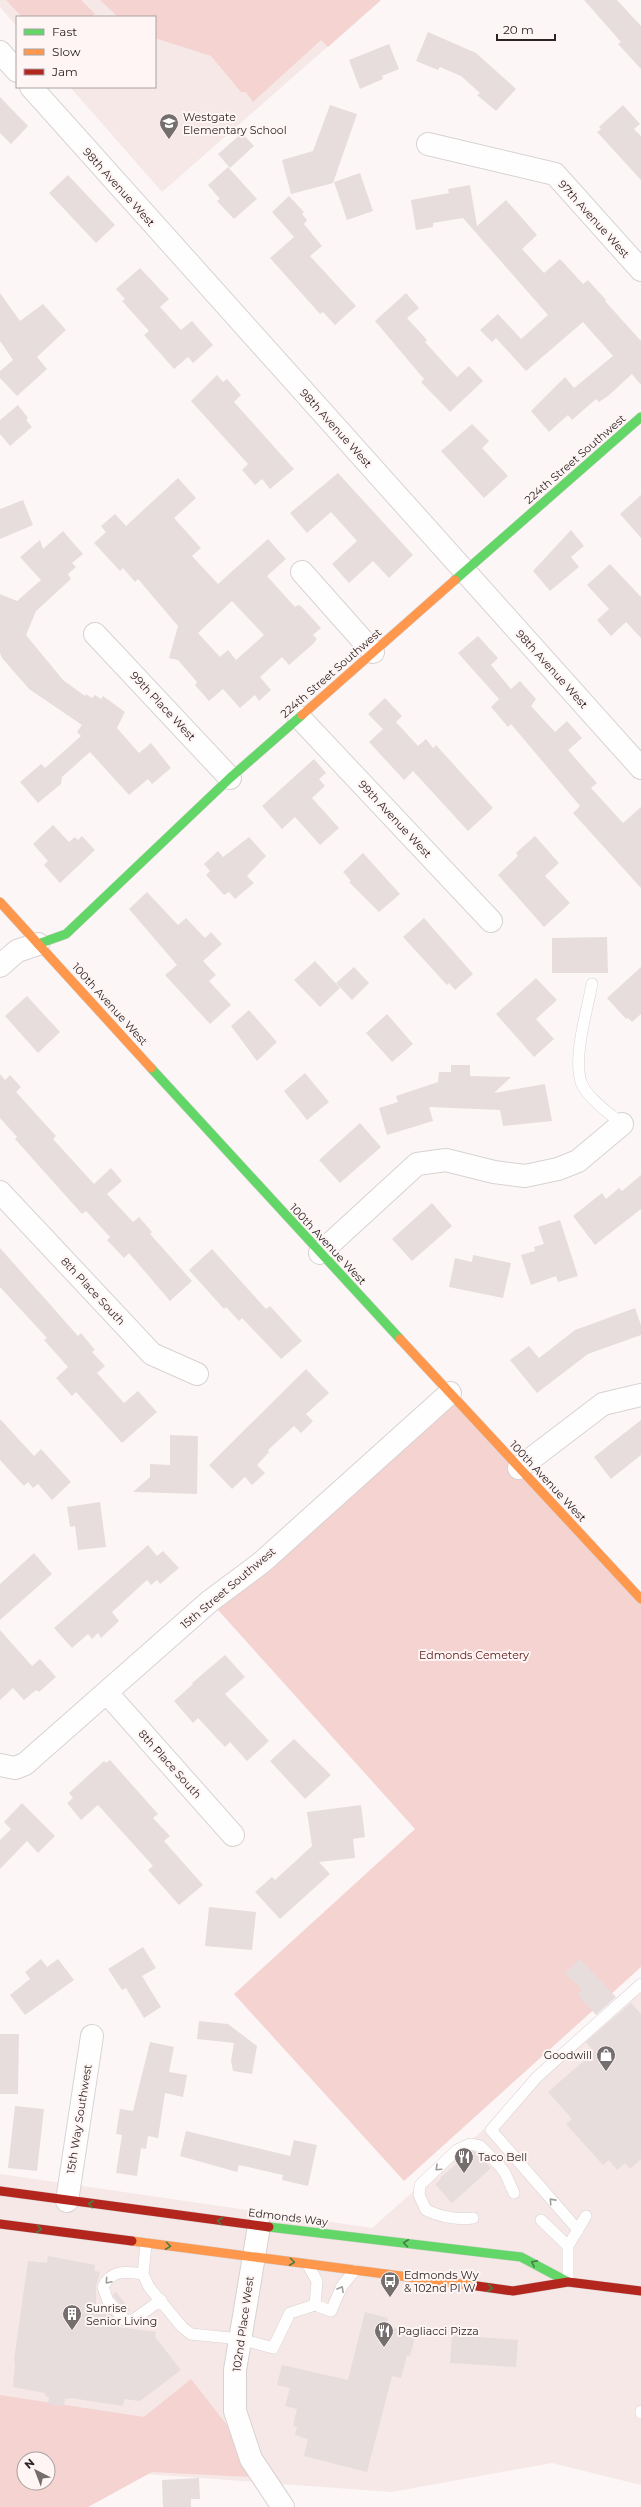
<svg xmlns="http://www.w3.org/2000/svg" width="641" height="2507" font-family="Montserrat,sans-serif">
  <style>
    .built { fill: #f5e8e7 }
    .green { fill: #f4d3d1; fill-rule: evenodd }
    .building { fill: #e6dddc; fill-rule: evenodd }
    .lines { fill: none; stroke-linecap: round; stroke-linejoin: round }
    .lane-casing { stroke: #d8d2d1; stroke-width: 12 }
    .street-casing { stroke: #d8d2d1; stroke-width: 24 }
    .fast-casing { stroke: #d8d2d1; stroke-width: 10 }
    .slow-casing { stroke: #d8d2d1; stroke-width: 10 }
    .jam-casing { stroke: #d8d2d1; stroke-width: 10 }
    .lane { stroke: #fffefe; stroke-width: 11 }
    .street { stroke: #fffefe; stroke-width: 22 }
    .fast { stroke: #63d668; stroke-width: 9 }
    .slow { stroke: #ff974d; stroke-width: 9 }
    .jam { stroke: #b3261e; stroke-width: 9 }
    .oneway { stroke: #a09c9c }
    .oneway2 { stroke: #487e46 }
    .labels { text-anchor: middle; stroke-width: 4; stroke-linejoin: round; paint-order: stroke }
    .poi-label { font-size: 11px; fill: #2d2524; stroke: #fef5f4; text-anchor: start }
    .street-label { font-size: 11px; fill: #2d2524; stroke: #fef5f4 }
    .park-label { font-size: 11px; fill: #5b1518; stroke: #fef5f4 }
  </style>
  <rect width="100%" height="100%" fill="#fcf7f6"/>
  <path class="built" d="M0,0H381L162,192L70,87H155V17H17V27L0,7Z
    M641,1990V2485L552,2463L392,2492L48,2467V2459H24L0,2463V2174L372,2228Z"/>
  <path class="green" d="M6,0H81L95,14L91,17H22Z
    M100,0H381L328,47L321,40L253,102L246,92H241L211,56L155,38V17H118Z
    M450,1393L641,1601V1967L404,2181L234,1994L415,1829L210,1601Z
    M191,2379L241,2443L250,2477L152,2472L88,2507H0V2395L144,2417ZM24,2459H48V2483H24Z"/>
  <path class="building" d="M584,0H617L641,26V69L618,44L621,42Z
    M428,32L476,53L516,89L496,111L477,95L480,93L461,76L440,67L438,70L416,61Z
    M389,44L399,69L382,76L383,79L360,89L349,60Z
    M0,97L28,126L11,144L0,133Z
    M330,105L357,114L333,183L291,194L282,160L313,151Z
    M623,105L640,124L634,129L641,136V180L597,132L601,129L599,127Z
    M242,133L254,146L230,168L218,154Z
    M228,167L257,199L234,219L217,201L220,199L208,185Z
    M360,173L373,211L347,220L334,182Z
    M68,175L115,225L96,243L49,193Z
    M470,185L477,226L506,200L537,235L522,249L544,273L560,259L583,284L588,280L606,300L605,301L641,341V385L632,374L608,396L599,402L596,399L572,420L568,415L549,432L531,411L565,377L574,388L613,356L583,322L526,371L496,338L492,342L480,330L498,314L521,339L548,315L463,218L433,223V227L416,230L411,200L449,193L448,189Z
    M289,196L304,212L302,214L307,220L304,224L322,246L310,256L356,306L335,325L323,312L320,314L270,258L294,237L272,212Z
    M140,268L169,299L160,307L181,330L192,321L213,345L193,363L188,357L174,369L144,335L149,331L122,301L125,299L116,289Z
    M0,293L20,321L43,304L66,330L37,357L47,369L17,396L0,378V371L13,360L0,341Z
    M406,293L419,308L407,318L427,340L425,342L457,377L469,366L483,381L450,412L421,382L424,379L375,321Z
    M217,375L223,382L227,379L241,395L234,402L294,469L270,489L262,479L255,485L242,470L248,464L191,401Z
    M18,405L28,418L26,420L32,427L10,446L0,434V420Z
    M472,424L489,441L482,448L508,476L484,498L441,451Z
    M338,473L413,555L389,578L373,561L349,583L332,564L357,541L331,512L307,533L290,513Z
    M178,478L196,498L174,518L201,548L192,556L218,584L268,539L286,559L267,576L295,607L298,605L301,606L321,628L313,635L317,639L313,644L289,665L282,657L260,677L271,690L259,701L255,695L240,708L223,689L209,701L195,685L197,682L178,660L169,658L178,626L138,579L135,582L123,568L120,571L94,543L106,532L101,526L115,514L126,526ZM232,601L264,635L236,660L228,650L220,657L198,633Z
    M641,495V538L620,514Z
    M23,500L33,525L0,539V509Z
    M571,530L584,546L571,557L579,567L550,591L533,571Z
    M63,531L83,554L72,563L76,567L68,574L71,579L36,611L26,635L63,680L85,696L86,694L92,698L95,695L101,699L103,696L125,712L117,728L139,753L151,743L171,768L152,784L148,779L129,795L90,752L62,777L61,784L38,803L20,782L41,764L45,768L81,736L77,732L82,725L29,689L2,658L0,653V594L17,601L41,580L20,557L40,540L43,549Z
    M610,564L641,597V638L626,622L611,636L597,620L609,609L587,585Z
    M478,636L498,658L491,665L511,689L520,681L536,699L531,706L555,732L567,721L582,738L568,750L597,783L591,788L623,823L641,807V888L573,813L580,806L511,724L508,727L491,707L499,699L458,653Z
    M385,698L402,716L396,722L418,746L426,739L433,748L436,745L493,808L468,831L413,771L404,780L369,742L383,729L368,714Z
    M314,759L326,773L319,779L325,786L312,798L339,828L320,845L295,817L282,829L262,806Z
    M53,825L69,842L75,837L78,840L82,836L95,850L60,883L44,865L48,861L33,844Z
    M535,836L559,863L545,876L570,903L544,927L498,875L518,856L516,853Z
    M249,837L266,856L247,876L254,883L235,899L229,892L224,895L206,875L210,871L204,864L218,851L223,857Z
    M363,853L400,894L379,912L349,882L351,881L343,872Z
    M147,892L178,925L186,918L205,938L211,932L222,944L203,961L216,975L209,981L231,1005L210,1024L165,975L177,965L129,909Z
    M424,918L473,974L455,990L449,983L447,985L403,937Z
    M607,937L608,973H552V938Z
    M315,961L340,988L320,1007L294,980Z
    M354,967L369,983L352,1000L336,983Z
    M641,967V1014L632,1022L628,1018L626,1019L607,998Z
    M536,978L557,1000L536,1019L554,1039L534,1057L496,1014Z
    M27,996L60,1032L38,1053L5,1016Z
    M249,1010L277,1042L257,1061L231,1026Z
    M387,1014L413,1044L392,1062L366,1033Z
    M451,1065H470V1076L511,1077L494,1093L545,1084L552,1121L503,1126L500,1110L429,1107L433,1121L387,1135L379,1108L398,1102L396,1096L438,1082L439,1072H451Z
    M305,1073L329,1102L307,1120L284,1091Z
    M0,1074L5,1080L10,1075L21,1087L16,1092L56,1136L53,1139L94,1184L111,1168L122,1181L107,1194L133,1222L139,1217L152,1232L150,1234L192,1281L170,1301L129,1253L124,1258L107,1240L110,1237L86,1211L82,1214L15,1139L17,1137L0,1118Z
    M360,1123L381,1147L340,1183L319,1160Z
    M641,1175V1209L595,1245L573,1216L602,1193L606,1199L619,1188L622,1191Z
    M432,1203L452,1226L412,1261L392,1239Z
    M560,1220L578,1276L558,1282L556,1276L531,1285L521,1255L535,1251L534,1247L544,1244L538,1227Z
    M0,1248L78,1336L81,1333L95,1350L92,1352L105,1366L97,1373L124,1403L138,1391L157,1412L122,1443L76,1392L72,1396L56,1378L68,1367L44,1340L47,1338L0,1287Z
    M212,1249L266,1309L270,1306L302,1341L281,1359L242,1318L239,1321L226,1307L224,1309L189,1270Z
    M473,1255L511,1263L503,1298L449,1287L455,1258L472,1262Z
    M635,1308L641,1325V1335L588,1354L537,1393L510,1360L529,1346L539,1358L575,1330Z
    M306,1369L329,1393L306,1414L313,1421L301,1433L294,1426L268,1450L269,1452L257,1465L265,1473L252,1485L245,1477L232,1489L209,1465Z
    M0,1419L34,1456L41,1449L71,1482L52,1500L38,1484L33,1488L28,1482L24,1486L0,1460Z
    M641,1420V1455L611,1479L594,1457Z
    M170,1435L198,1436L197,1494L133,1492L150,1477V1464L170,1465Z
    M100,1502L106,1547L78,1550L75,1526L70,1527L67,1507Z
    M148,1545L157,1556L163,1551L179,1568L160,1584L157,1580L151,1585L147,1580L112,1612L119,1621L101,1638L98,1633L92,1639L88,1634L72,1648L54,1628Z
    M34,1553L52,1574L0,1620V1584Z
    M0,1630L32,1666L40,1659L56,1677L39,1692L36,1690L24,1700L13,1688L0,1700Z
    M225,1655L245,1677L225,1694L269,1741L247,1761L230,1742L225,1747L198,1718L193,1723L174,1701L193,1684L192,1683Z
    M294,1739L331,1775L305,1799L270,1761Z
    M110,1760L158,1814L153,1818L170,1836L164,1841L203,1885L179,1905L148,1870L153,1866L98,1805L81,1820L67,1803L73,1798L69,1793L104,1761L106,1763Z
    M22,1803L55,1836L38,1853L27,1841L0,1869V1840L11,1829L4,1822Z
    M361,1805L365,1837L353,1839L355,1858L319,1862L330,1874L280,1919L255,1892L272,1877L275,1880L312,1846L307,1812Z
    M209,1907L256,1912L252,1950L205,1946Z
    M143,1947L156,1968L142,1976L161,2007L144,2018L126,1988L122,1990L108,1969Z
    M41,1959L47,1967L58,1959L74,1980L25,2015L10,1995L30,1979L25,1972Z
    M580,1959L616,1997L596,2015L577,1994L582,1990L565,1973Z
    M631,2003L641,2014V2159L630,2169L625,2163L617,2170L609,2160L603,2165L566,2124L572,2119L548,2092L594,2052L586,2042Z
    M199,2021L228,2024L257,2046L252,2074L233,2071L231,2061L234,2043L197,2039Z
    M0,2034H19L18,2094H0Z
    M150,2042L174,2047L169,2072L187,2075L183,2097L165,2093L158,2138L148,2136L146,2149L141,2148L137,2176L116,2173L122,2135L116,2134L120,2109L133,2111Z
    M15,2106L44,2109L37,2171L8,2168Z
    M186,2131L290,2156L294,2140L317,2145L308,2186L282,2180L283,2175L239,2165L237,2172L180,2156Z
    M471,2151L477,2152L491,2168L452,2203L435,2184L441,2179L440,2178Z
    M48,2256L95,2265L94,2271L100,2272L96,2286V2308L101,2303L116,2320L108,2326L156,2332L155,2337L181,2370L140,2401L124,2399L123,2406L71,2398L65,2399L64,2406L48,2404L49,2397L45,2396V2393L13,2387L15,2364L14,2360L28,2261L47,2263Z
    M116,2292L130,2310L127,2312L114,2297L113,2294Z
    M365,2312L388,2318L386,2326L416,2333L410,2356L407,2355L401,2378L392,2376L367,2472L304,2456L308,2439L295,2435L297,2427L293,2426L297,2409L285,2406L290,2388L277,2385L282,2365L348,2380Z
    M452,2335L518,2340L516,2367L450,2363Z
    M199,2478L200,2499H191V2507H163L162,2480Z"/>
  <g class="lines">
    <defs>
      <path id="lane" d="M592,984C587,1011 573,1056 581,1082C587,1098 609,1113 622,1124
        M473,2218C457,2220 441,2217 426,2210L419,2195L420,2185L457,2150L470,2144L480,2146L499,2165L505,2173L514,2193
        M541,2220L568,2246
        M578,2230L491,2130L537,2077L641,1984
        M146,2244L143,2274L149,2287L182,2327L191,2334L240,2339L273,2348L290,2313L315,2305L331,2311L342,2286L355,2270
        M308,2265L317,2281L315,2305
        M143,2274C126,2272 111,2269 103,2287L108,2301L125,2320H133L161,2300
        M568,2282V2246L586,2216
        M641,2411V2413"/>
      <path id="street" d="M0,52L17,71
        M31,87L641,768
        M428,144L555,174L641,270
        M302,572L373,652
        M95,634L230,778
        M299,717L491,921
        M0,966L17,951L38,944
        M0,1192L152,1354L197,1374
        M320,1253L417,1164L446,1160L494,1172L525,1176L558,1169L578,1161L622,1124
        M519,1468L603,1404L641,1395
        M107,1693L233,1835
        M0,1765L15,1768L25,1764L210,1601L261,1563L450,1393
        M67,2201L92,2036
        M259,2226L235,2370V2411L251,2459L283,2507"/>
      <path id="fast" d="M455,580L641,417
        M38,944L66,934L230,778L302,715
        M151,1068L400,1339
        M269,2227L521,2257L568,2282"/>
      <path id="slow" d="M302,715L455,580
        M0,902L151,1068
        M400,1339L641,1599
        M132,2241L477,2286"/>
      <path id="jam" d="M0,2191L269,2227
        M0,2224L132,2241
        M477,2286L513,2291L568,2282L641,2291"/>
    </defs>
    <use href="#lane" class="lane-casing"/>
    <use href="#street" class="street-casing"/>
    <use href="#fast" class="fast-casing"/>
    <use href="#slow" class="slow-casing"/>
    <use href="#jam" class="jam-casing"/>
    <use href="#lane" class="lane"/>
    <use href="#street" class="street"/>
    <use href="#fast" class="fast"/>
    <use href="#slow" class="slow"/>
    <use href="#jam" class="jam"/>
  </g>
  <defs><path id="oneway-chevron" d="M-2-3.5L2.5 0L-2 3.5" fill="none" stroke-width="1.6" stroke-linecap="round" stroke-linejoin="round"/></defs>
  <g class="oneway">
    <use href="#oneway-chevron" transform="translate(438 2168) rotate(137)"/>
    <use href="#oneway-chevron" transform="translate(552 2201) rotate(-132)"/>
    <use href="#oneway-chevron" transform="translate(108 2281) rotate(130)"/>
    <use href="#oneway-chevron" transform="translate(341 2289) rotate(-61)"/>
  </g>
  <g class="oneway2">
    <use href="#oneway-chevron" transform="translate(91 2204) rotate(-173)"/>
    <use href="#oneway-chevron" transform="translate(220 2221) rotate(-173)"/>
    <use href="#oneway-chevron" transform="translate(39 2229) rotate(8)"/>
    <use href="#oneway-chevron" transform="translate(406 2243) rotate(-173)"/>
    <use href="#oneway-chevron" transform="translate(168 2246) rotate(8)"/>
    <use href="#oneway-chevron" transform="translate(292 2262) rotate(7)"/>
    <use href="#oneway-chevron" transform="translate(534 2263) rotate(-152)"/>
    <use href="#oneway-chevron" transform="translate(490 2288) rotate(7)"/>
  </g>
  <defs>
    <symbol id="school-pin" viewBox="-11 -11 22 30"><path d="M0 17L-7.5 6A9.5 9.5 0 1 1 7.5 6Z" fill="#756e6e" stroke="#fef5f4"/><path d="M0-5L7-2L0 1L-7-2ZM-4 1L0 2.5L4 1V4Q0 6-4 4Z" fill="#fff"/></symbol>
    <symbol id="shop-pin" viewBox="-11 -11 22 30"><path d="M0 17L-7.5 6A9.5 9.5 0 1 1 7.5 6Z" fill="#756e6e" stroke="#fef5f4"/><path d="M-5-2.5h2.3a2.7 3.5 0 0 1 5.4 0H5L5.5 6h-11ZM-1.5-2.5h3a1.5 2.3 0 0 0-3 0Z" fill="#fff"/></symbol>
    <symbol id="restaurant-pin" viewBox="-11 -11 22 30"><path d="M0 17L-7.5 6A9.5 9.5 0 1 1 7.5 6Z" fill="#756e6e" stroke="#fef5f4"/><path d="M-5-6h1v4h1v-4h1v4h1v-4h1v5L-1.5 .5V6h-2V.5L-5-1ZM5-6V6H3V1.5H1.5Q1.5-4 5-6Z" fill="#fff"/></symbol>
    <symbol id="bus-pin" viewBox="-11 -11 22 30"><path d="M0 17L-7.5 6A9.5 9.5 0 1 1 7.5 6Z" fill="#756e6e" stroke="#fef5f4"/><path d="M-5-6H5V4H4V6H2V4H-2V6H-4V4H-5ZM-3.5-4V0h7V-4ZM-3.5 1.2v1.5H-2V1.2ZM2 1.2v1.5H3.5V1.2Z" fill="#fff"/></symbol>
    <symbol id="building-pin" viewBox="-11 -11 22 30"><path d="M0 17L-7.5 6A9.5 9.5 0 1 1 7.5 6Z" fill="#756e6e" stroke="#fef5f4"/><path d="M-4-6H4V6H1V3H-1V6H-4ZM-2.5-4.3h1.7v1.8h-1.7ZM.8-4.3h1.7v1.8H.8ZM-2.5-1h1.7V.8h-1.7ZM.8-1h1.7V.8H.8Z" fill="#fff"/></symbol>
  </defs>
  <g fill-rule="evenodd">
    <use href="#school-pin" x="158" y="112" width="22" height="30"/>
    <use href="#shop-pin" x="595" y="2044" width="22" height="30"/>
    <use href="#restaurant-pin" x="453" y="2146" width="22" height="30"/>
    <use href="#bus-pin" x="379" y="2270" width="22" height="30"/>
    <use href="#building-pin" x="61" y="2303" width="22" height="30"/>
    <use href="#restaurant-pin" x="373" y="2320" width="22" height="30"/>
  </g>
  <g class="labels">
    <g class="poi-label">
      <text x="183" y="121">Westgate<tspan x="183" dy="13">Elementary School</tspan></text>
      <text x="592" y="2059" text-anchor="end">Goodwill</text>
      <text x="478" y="2161">Taco Bell</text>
      <text x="404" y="2279">Edmonds Wy<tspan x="404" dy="13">&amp; 102nd Pl W</tspan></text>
      <text x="86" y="2312">Sunrise<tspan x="86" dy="13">Senior Living</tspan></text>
      <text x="398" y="2335">Pagliacci Pizza</text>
    </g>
    <g class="street-label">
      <text transform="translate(119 187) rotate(48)" y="4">98th Avenue West</text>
      <text transform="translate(594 219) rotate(48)" y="4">97th Avenue West</text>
      <text transform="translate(336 428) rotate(48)" y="4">98th Avenue West</text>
      <text transform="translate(575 459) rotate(-41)" y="4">224th Street Southwest</text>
      <text transform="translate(552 669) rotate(48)" y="4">98th Avenue West</text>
      <text transform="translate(331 673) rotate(-41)" y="4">224th Street Southwest</text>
      <text transform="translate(163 706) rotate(47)" y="4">99th Place West</text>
      <text transform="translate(395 819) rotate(47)" y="4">99th Avenue West</text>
      <text transform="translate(110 1004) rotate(48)" y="4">100th Avenue West</text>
      <text transform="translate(328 1244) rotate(47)" y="4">100th Avenue West</text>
      <text transform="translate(93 1291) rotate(47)" y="4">8th Place South</text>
      <text transform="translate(548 1481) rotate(47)" y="4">100th Avenue West</text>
      <text transform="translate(228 1588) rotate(-40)" y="4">15th Street Southwest</text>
      <text transform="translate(170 1764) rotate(48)" y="4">8th Place South</text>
      <text transform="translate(79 2119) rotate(-81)" y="4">15th Way Southwest</text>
      <text transform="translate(288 2217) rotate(7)" y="4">Edmonds Way</text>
      <text transform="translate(243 2324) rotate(-82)" y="4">102nd Place West</text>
    </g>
    <g class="park-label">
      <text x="474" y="1659">Edmonds Cemetery</text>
    </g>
  </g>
  <rect x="16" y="16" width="140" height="72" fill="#fef5f4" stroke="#aaa2a1"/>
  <rect x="24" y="29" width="20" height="6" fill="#63d668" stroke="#aaa2a1"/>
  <text x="52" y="36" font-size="12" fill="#2d2524">Fast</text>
  <rect x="24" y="49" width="20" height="6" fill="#ff974d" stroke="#aaa2a1"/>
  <text x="52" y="56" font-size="12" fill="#2d2524">Slow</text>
  <rect x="24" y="69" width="20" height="6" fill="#b3261e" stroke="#aaa2a1"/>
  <text x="52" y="76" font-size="12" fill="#2d2524">Jam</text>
  <g transform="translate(36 2471) rotate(318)"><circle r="19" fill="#fef5f4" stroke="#aaa2a1"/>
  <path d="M0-3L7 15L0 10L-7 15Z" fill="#756e6e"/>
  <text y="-6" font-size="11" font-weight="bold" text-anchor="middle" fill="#2d2524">N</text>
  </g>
  <path d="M497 34v6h58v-6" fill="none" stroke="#2d2524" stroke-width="2"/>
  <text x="503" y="34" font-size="12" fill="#2d2524" stroke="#fef5f4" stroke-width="3" paint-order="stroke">20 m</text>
</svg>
